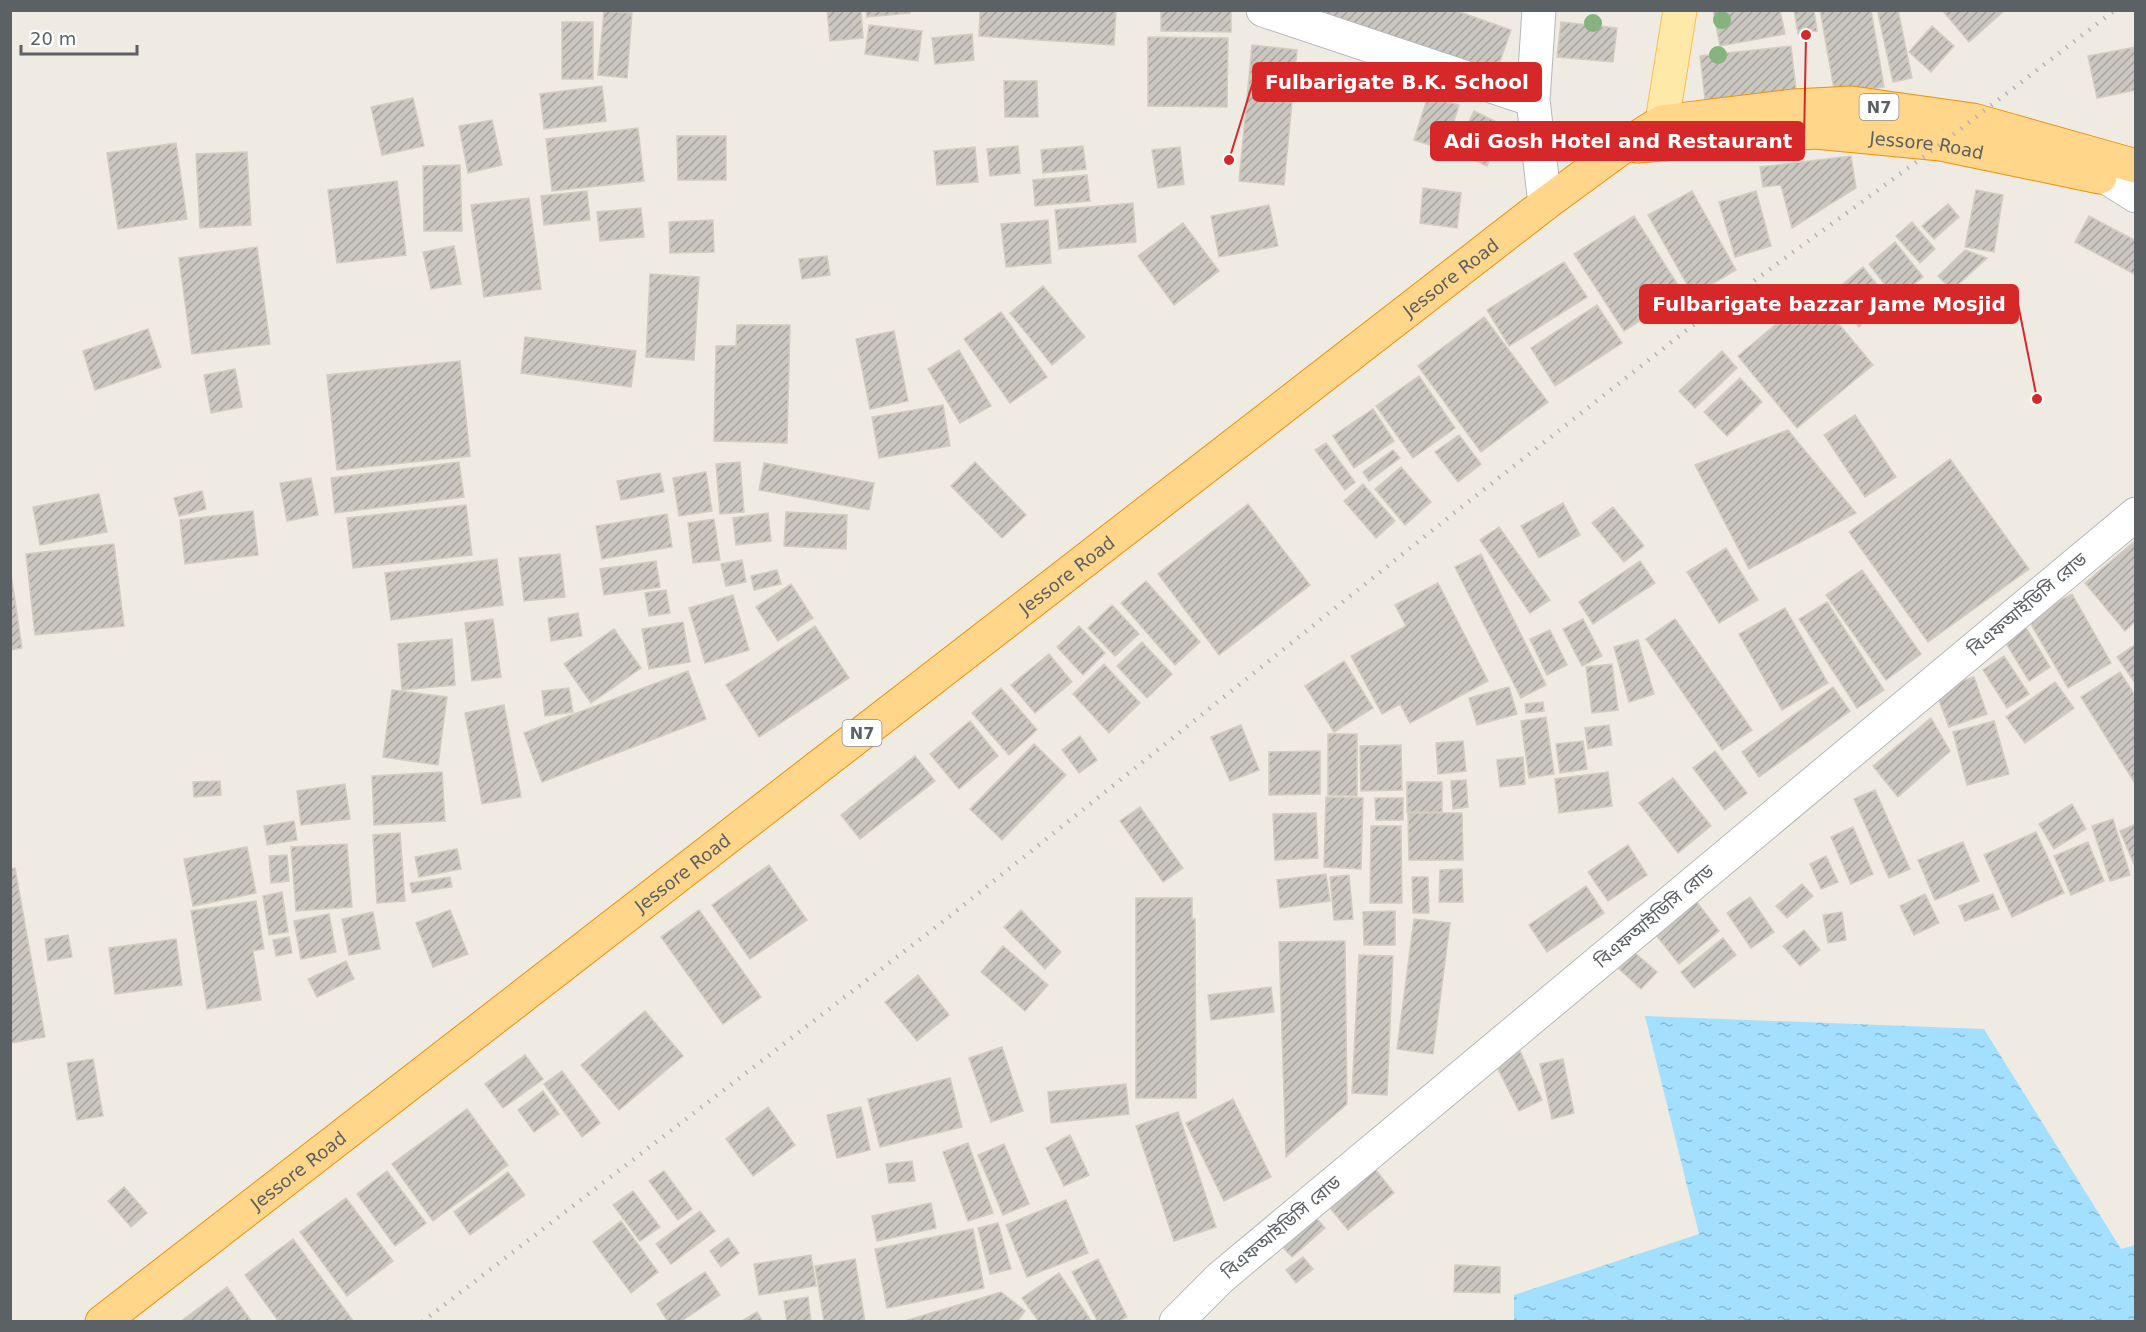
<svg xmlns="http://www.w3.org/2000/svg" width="2146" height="1332" viewBox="0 0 2146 1332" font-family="'DejaVu Sans','Noto Sans Bengali',sans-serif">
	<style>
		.water { fill: url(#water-ripples) }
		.building { fill: url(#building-hatch); stroke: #d5ccc0; stroke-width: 1.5 }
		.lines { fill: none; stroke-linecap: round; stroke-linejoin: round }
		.minor-casing { stroke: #b4b7bb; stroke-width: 35 }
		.major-casing { stroke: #ffbc4c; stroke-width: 35 }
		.highway-casing { stroke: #f28f00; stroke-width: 35 }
		.minor { stroke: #fff; stroke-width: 33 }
		.major { stroke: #ffe9a8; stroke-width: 33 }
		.highway { stroke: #ffd68a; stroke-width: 33 }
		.rail { stroke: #b3b4b5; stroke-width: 4.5; stroke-dasharray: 1.5 8; stroke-linecap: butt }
		.tree { fill: #86b27e }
		.labels { text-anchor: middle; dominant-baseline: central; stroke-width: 5; stroke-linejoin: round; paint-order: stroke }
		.shield { fill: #fff; stroke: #8c9093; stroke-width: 1.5 }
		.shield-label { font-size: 16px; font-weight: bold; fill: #5b6165 }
		.street-label { font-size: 18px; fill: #5b6165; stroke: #fff }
		.leader { fill: none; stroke: #d62828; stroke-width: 2 }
		.callout-dot { fill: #d62828; stroke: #fff; stroke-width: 2 }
		.callout { fill: #d62828; stroke: #d62828; stroke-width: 2 }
		.callout-label { font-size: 20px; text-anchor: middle; font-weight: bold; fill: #fff }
	</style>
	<defs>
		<pattern id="water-ripples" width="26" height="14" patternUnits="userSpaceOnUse" patternTransform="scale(1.5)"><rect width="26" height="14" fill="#a3e0ff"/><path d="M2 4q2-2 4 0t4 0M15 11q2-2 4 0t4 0" fill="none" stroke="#88b9d2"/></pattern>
		<pattern id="building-hatch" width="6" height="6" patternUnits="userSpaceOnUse" patternTransform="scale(1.5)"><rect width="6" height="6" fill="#cac6c0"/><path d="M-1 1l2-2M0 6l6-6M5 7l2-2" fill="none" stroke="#a7a4a0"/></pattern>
	</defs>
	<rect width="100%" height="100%" fill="#efebe3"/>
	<!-- water -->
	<path class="water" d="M1645,1016L1984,1029L2121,1249L2135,1245V1321H1514V1295L1699,1234Z"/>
	<!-- building -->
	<path class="building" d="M827,10H861L863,38L830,41Z
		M866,10H910V13L867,17Z
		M980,10H1116L1114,45L979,36Z
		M1161,10H1231V32L1161,31Z
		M1327,10H1454L1511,30L1494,78L1325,18Z
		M1713,10H1780L1785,34L1720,46Z
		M1794,10H1814L1817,31L1798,34Z
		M1820,10H1871L1884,87L1835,95Z
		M1892,10H1898L1912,78L1893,82L1878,13Z
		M1942,10H2005L1969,42Z
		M604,11L632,13L627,78L598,75Z
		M562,22H593V79H562Z
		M1561,22L1617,28L1613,62L1557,57Z
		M869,25L922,31L918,61L865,54Z
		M1932,26L1954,46L1931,72L1909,52Z
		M972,34L974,60L935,64L932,38Z
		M1148,37L1228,38L1227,107L1148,106Z
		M1252,45L1297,50L1284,185L1239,181Z
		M1791,46L1797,97L1706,108L1700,56Z
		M2136,47V90L2097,98L2088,56Z
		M1004,81H1037L1038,117H1005Z
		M602,86L606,121L544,129L540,94Z
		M1428,96L1459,105L1445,150L1414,140Z
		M413,98L424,146L382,155L371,107Z
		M1474,111L1505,126L1487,166L1455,152Z
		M492,120L502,165L468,173L459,126Z
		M638,128L644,181L552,191L546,139Z
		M677,136H726V180H678Z
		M176,143L187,219L118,229L107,153Z
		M1018,146L1020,173L990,176L987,149Z
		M1083,146L1086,169L1043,173L1041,150Z
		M975,147L978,182L937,185L934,151Z
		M1180,147L1184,184L1158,188L1152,150Z
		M247,152L251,225L200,228L196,154Z
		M1851,156L1856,188L1792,228L1781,185L1763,187L1760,167Z
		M460,165L462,231H424L423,166Z
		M1087,175L1090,201L1035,206L1033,180Z
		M397,181L406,255L337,263L328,190Z
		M1423,188L1461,193L1457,228L1420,223Z
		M1976,190L2003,195L1994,252L1965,247Z
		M587,191L590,220L544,225L541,196Z
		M1692,191L1736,270L1693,295L1648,215Z
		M1756,191L1771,246L1735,257L1719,202Z
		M529,198L541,289L484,297L471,205Z
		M1133,203L1136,242L1059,249L1055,210Z
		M1948,204L1959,217L1934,239L1922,226Z
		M1269,205L1278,246L1219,257L1211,216Z
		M641,208L644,237L600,241L597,212Z
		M1634,216L1683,293L1624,331L1574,254Z
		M2089,216L2136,241V275L2075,242Z
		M713,220L714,252L670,253L669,222Z
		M1048,220L1051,263L1006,267L1001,224Z
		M1912,222L1935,249L1920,263L1896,236Z
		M1183,223L1219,271L1174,305L1138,256Z
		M1895,242L1923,277L1896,299L1869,264Z
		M454,246L461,284L431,289L423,252Z
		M257,247L270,344L192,354L179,258Z
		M1965,250L1987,258L1952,290L1938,276Z
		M827,256L830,275L802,279L799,259Z
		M1564,262L1587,297L1509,346L1487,310Z
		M1863,267L1890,301L1859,327L1831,294Z
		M650,274L699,277L694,360L646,357Z
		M1043,286L1085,337L1052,365L1010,313Z
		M1813,293L1873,365L1797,428L1738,356Z
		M1597,305L1622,343L1555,386L1531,348Z
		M1001,312L1047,377L1010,403L964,339Z
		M1484,317L1548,402L1481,452L1418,366Z
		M737,325H790L787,443L714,441L716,346H736Z
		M148,329L161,367L95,390L83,351Z
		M894,331L908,401L870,409L856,339Z
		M525,337L636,351L631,387L521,373Z
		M959,350L991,406L960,423L928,369Z
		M1722,351L1737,368L1695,408L1679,391Z
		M460,361L470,456L337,470L327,375Z
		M235,369L242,407L211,413L204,375Z
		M1419,376L1455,428L1413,458L1376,406Z
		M1740,378L1762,402L1727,436L1704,412Z
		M943,405L950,446L879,458L872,417Z
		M1373,409L1394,441L1354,468L1333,436Z
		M1855,415L1896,477L1865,497L1824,435Z
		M1788,430L1856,513L1749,569L1695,465Z
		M1459,435L1481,464L1458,482L1435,452Z
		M1326,443L1355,482L1345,490L1315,450Z
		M1393,450L1400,458L1369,481L1363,472Z
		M1950,459L2029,569L1928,642L1849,532Z
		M459,462L464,497L335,513L331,478Z
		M740,462L744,512L720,514L716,464Z
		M975,462L1026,515L1002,538L951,486Z
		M764,463L874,483L869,510L759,490Z
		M1401,467L1431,502L1405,525L1375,489Z
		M706,472L712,511L679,516L673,478Z
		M660,473L664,492L621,500L617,481Z
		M311,478L318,515L287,521L280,483Z
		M1363,484L1395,521L1376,538L1344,501Z
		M202,491L206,509L179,516L174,498Z
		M99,494L107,532L40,545L33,507Z
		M1563,503L1580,535L1539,558L1521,526Z
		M1248,504L1310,585L1219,655L1158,574Z
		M466,505L472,555L353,568L347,518Z
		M1613,507L1644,546L1624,562L1592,523Z
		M253,511L258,555L185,564L180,520Z
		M786,512L847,515L846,549L784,546Z
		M768,513L771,541L736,545L733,518Z
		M667,514L672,547L602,559L596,526Z
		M714,519L720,560L693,563L688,523Z
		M1499,527L1550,600L1530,613L1480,540Z
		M2136,540V621L2125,631L2085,583Z
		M114,544L124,626L35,635L26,554Z
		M1726,548L1758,600L1719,623L1687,572Z
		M560,554L565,597L524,601L519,558Z
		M1481,554L1546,685L1521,698L1455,567Z
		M497,559L503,605L391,620L385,573Z
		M742,560L746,582L726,586L721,564Z
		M656,561L660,587L604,595L600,569Z
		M1640,561L1655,583L1593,624L1579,602Z
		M10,567L22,648L10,650Z
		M777,570L781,584L754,590L751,576Z
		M1862,570L1921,654L1886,680L1826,595Z
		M1146,581L1200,642L1175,665L1121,603Z
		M1438,583L1488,681L1410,723L1400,704L1382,714L1351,656L1406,626L1395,605Z
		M791,584L813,618L778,641L756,607Z
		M666,590L670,613L649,616L645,593Z
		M2072,594L2111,663L2068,688L2028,619Z
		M733,595L749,650L705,663L689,608Z
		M1827,602L1884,690L1857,708L1799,619Z
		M1112,605L1139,634L1115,656L1088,628Z
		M1785,608L1828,683L1782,710L1739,634Z
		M578,613L582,636L551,641L548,618Z
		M493,619L501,677L472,681L465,623Z
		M1583,619L1602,656L1582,666L1563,629Z
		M1675,619L1752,730L1722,750L1646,639Z
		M683,622L690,662L649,669L642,629Z
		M815,626L849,678L759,737L726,685Z
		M1079,626L1105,653L1083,675L1057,647Z
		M2025,626L2050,667L2029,681L2004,640Z
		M614,629L641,668L591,703L564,664Z
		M1550,630L1567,665L1547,675L1530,639Z
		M452,639L455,685L402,690L398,644Z
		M1638,640L1654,694L1629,702L1614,647Z
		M1142,642L1172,674L1147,698L1117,666Z
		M2136,644V683H2135L2117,657Z
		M1049,654L1072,682L1035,713L1011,685Z
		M2004,656L2029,694L2007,708L1983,670Z
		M1344,661L1373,708L1334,732L1305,686Z
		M1104,664L1140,703L1109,733L1073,694Z
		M1612,664L1618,710L1592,713L1586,667Z
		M688,671L706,719L542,782L524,733Z
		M2120,672L2136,697V785L2081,697Z
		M1974,677L1987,714L1949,727L1935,690Z
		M2055,682L2074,708L2025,743L2006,717Z
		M1509,687L1517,714L1477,725L1469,698Z
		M1833,687L1850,711L1759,777L1742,752Z
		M569,688L573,712L545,716L542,691Z
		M1001,688L1037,730L1009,755L972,713Z
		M392,690L447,697L438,765L383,757Z
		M1543,702L1544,711L1526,713L1525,704Z
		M504,705L521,797L482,804L465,713Z
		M1546,717L1554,774L1529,778L1521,721Z
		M1931,718L1950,751L1898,797L1873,766Z
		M970,721L998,756L959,789L930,754Z
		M1994,721L2009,774L1967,785L1953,732Z
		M1241,725L1259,770L1230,781L1211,737Z
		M1609,725L1612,745L1588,749L1585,728Z
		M1328,734H1357V796L1328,795Z
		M1080,736L1097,760L1079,773L1062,750Z
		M1463,741L1466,771L1438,774L1436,743Z
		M1583,741L1587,769L1560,773L1556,744Z
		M1034,744L1066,775L1002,840L970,809Z
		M1401,745L1402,790L1361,791L1360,746Z
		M1320,751V794L1269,795V752Z
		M1715,751L1747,793L1725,810L1693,768Z
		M915,756L935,781L860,839L841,815Z
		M1523,757L1525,784L1500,787L1497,760Z
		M442,772L445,821L374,825L372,776Z
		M1608,772L1612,806L1559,813L1555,779Z
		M1673,778L1711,826L1678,853L1639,803Z
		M1466,780L1468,807L1453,809L1451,781Z
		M220,781L221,795L194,797L193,782Z
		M1407,782H1442V812H1407Z
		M345,784L350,819L301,825L297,791Z
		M1875,790L1910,869L1889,878L1854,799Z
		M1326,797L1363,798L1361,869L1324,867Z
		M1375,798H1403V820H1376Z
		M2072,804L2086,829L2054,849L2039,824Z
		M1140,807L1183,868L1163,882L1120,821Z
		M1316,813L1318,858L1275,860L1273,814Z
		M1408,813H1462L1463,860H1409Z
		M2113,819L2130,875L2110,881L2092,826Z
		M294,821L297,840L267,845L264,826Z
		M2136,824V869L2120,831Z
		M1371,826H1401L1402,903H1370Z
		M1853,827L1873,874L1851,884L1831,837Z
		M2036,832L2064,893L2012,917L1984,855Z
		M400,833L405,901L377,903L373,835Z
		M1963,842L1979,881L1935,900L1918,860Z
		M2088,842L2104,881L2071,895L2054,856Z
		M347,844L352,907L296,911L291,847Z
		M1628,845L1647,875L1608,901L1588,872Z
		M247,847L256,893L193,906L184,859Z
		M457,849L461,869L419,877L415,857Z
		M287,855L289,881L271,883L269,856Z
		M1826,856L1838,882L1821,889L1810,864Z
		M769,865L807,920L750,959L712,905Z
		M15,868L45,1037L10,1043V869Z
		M1462,869L1463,902H1439L1440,870Z
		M1326,874L1330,901L1280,908L1277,880Z
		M1349,875L1353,919L1334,920L1330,877Z
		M450,877L452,887L412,893L410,883Z
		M1412,877H1428L1429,913H1413Z
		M1802,884L1813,896L1787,918L1776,906Z
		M1586,886L1604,913L1547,952L1529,925Z
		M282,892L288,932L269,935L263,896Z
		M1925,894L1939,923L1914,935L1900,906Z
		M1993,894L1999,909L1965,921L1959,906Z
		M1693,897L1719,931L1679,964L1652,930Z
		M1750,897L1774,932L1751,948L1727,913Z
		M1136,898H1192V919H1195L1196,1098H1136Z
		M256,901L264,949L253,951L261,1000L207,1009L191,911Z
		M450,910L468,954L433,967L416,923Z
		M699,910L761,997L723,1024L661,937Z
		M1021,910L1061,952L1045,969L1004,927Z
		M1395,911V945H1364L1363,912Z
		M373,912L380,949L349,955L342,919Z
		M1842,912L1846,940L1828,943L1823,915Z
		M329,914L336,952L301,959L294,921Z
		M1414,919L1450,923L1433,1054L1397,1049Z
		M1804,930L1820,950L1800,966L1783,946Z
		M68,935L72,957L48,961L45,939Z
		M289,937L292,953L276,956L273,940Z
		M1723,938L1736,955L1694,988L1681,972Z
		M176,939L182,985L115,994L109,948Z
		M1345,941L1347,1104L1286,1157L1279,942Z
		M1003,946L1048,985L1025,1011L981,972Z
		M1634,952L1657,972L1641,989L1619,969Z
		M1359,955L1393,956L1387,1095L1352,1093Z
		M346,961L354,979L317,997L308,979Z
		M918,975L949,1015L917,1041L885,1002Z
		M1271,987L1274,1012L1211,1020L1208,995Z
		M645,1011L683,1056L619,1110L581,1065Z
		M1002,1047L1023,1111L991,1122L969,1058Z
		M1520,1051L1542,1100L1519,1111L1495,1063Z
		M525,1055L543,1079L503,1108L485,1084Z
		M93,1059L103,1116L77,1120L67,1063Z
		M1563,1059L1574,1113L1552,1119L1540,1064Z
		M562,1071L600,1123L582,1137L544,1084Z
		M950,1078L962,1127L880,1147L868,1099Z
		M1126,1084L1129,1114L1051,1123L1048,1092Z
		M543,1091L559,1114L534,1132L518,1110Z
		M1233,1099L1271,1177L1224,1201L1186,1123Z
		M768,1107L795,1145L753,1176L726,1139Z
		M861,1107L870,1150L837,1158L827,1115Z
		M467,1109L508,1165L433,1221L392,1164Z
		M1178,1112L1216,1227L1174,1241L1136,1126Z
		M1070,1135L1089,1175L1064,1186L1046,1148Z
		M968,1143L993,1213L968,1221L943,1152Z
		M1004,1144L1029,1204L1003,1215L978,1155Z
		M912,1161L915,1181L889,1183L886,1164Z
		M1372,1165L1394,1193L1348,1230L1326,1203Z
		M387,1171L426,1223L395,1246L357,1194Z
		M664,1171L692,1209L678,1220L649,1181Z
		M508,1172L525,1195L470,1235L454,1212Z
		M124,1187L147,1213L131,1227L108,1201Z
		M633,1191L660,1227L640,1241L613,1205Z
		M346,1198L393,1261L347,1296L300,1232Z
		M1066,1200L1088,1253L1027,1277L1006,1225Z
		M931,1203L936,1228L877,1241L872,1216Z
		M700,1211L715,1231L671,1264L656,1244Z
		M1310,1211L1325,1228L1292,1257L1276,1240Z
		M621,1221L658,1272L631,1293L593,1242Z
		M998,1223L1011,1269L990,1274L978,1228Z
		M973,1229L984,1288L887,1308L875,1249Z
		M728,1238L739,1253L721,1267L710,1251Z
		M293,1239L354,1322H279L245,1275Z
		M811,1255L816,1286L759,1295L754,1264Z
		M1303,1257L1313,1269L1296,1283L1286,1270Z
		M855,1259L865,1322H824L815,1266Z
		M1098,1259L1127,1317L1117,1322H1098L1072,1272Z
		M1455,1265L1500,1267V1293L1454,1292Z
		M705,1272L720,1295L680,1322H668L657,1304Z
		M1059,1273L1092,1322H1039L1022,1298Z
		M227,1287L252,1322H180Z
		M1001,1292L1025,1311L1017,1322H901Z
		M808,1297L811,1322H787L784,1301Z
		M757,1312L763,1322H740Z"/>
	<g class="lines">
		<defs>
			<path id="minor" d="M1263,10L1533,100
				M1539,10L1533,100L1545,204
				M2079,154L2109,179L2136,196
				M1176,1322L1220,1278L2136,514"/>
			<path id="major" d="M1666,144L1662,122L1680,10"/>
			<g id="highway">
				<path id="s1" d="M1637,146L1815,132L1941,144L2100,177"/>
				<path id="s2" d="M102,1322L1545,204L1624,146L1662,122L1794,106L1852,103L1973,120L2136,166"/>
			</g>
		</defs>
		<!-- minor casing -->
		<use href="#minor" class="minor-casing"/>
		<!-- major casing -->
		<use href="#major" class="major-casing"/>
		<!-- highway casing -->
		<use href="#highway" class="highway-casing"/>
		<!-- minor -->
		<use href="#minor" class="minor"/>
		<!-- major -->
		<use href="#major" class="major"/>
		<!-- highway -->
		<use href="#highway" class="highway"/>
		<!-- rail -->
		<path class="rail" d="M422,1322L945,920L1449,517L1692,326L1941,144L2115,10"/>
	</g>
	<!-- trees -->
	<g class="tree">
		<circle cx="1722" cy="20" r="9"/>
		<circle cx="1593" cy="23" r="9"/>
		<circle cx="1718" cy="55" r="9"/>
	</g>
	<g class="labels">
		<!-- shield labels -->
		<g class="shield">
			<rect x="1859.5" y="94" width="39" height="26" rx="4.5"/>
			<rect x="842.5" y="720" width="39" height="26" rx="4.5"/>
		</g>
		<g class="shield-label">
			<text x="1879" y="107">N7</text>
			<text x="862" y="733">N7</text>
		</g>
		<!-- street labels -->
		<g class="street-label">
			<text stroke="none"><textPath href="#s1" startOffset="291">Jessore Road</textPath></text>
			<text stroke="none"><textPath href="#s2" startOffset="1706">Jessore Road</textPath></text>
			<text stroke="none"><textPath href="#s2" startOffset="1220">Jessore Road</textPath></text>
			<text transform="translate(2027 604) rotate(-40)">বিএফআইডিসি রোড</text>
			<text stroke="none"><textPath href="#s2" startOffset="734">Jessore Road</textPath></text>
			<text transform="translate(1654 916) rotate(-40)">বিএফআইডিসি রোড</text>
			<text stroke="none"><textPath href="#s2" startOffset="248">Jessore Road</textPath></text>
			<text transform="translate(1281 1227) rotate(-40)">বিএফআইডিসি রোড</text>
		</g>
	</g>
	<!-- callouts -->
	<path class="leader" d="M1229 160L1253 82M1806 35L1804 141M2037 399L2018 304"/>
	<g class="callout-dot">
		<circle cx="1229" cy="160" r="6"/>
		<circle cx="1806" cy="35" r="6"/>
		<circle cx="2037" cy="399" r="6"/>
	</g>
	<g class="callout">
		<rect x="1253" y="63" width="288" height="38" rx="6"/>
		<rect x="1431" y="122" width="373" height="38" rx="6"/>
		<rect x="1640" y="285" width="378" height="38" rx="6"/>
	</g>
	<g class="callout-label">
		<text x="1397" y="89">Fulbarigate B.K. School</text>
		<text x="1618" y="148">Adi Gosh Hotel and Restaurant</text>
		<text x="1829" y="311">Fulbarigate bazzar Jame Mosjid</text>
	</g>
	<!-- border -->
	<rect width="2146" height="1332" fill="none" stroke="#5b6165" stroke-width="24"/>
	<!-- scale -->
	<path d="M21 45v9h116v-9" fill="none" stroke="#5b6165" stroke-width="3"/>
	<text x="30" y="45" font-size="18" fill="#5b6165" stroke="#ffffff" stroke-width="4.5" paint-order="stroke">20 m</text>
</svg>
